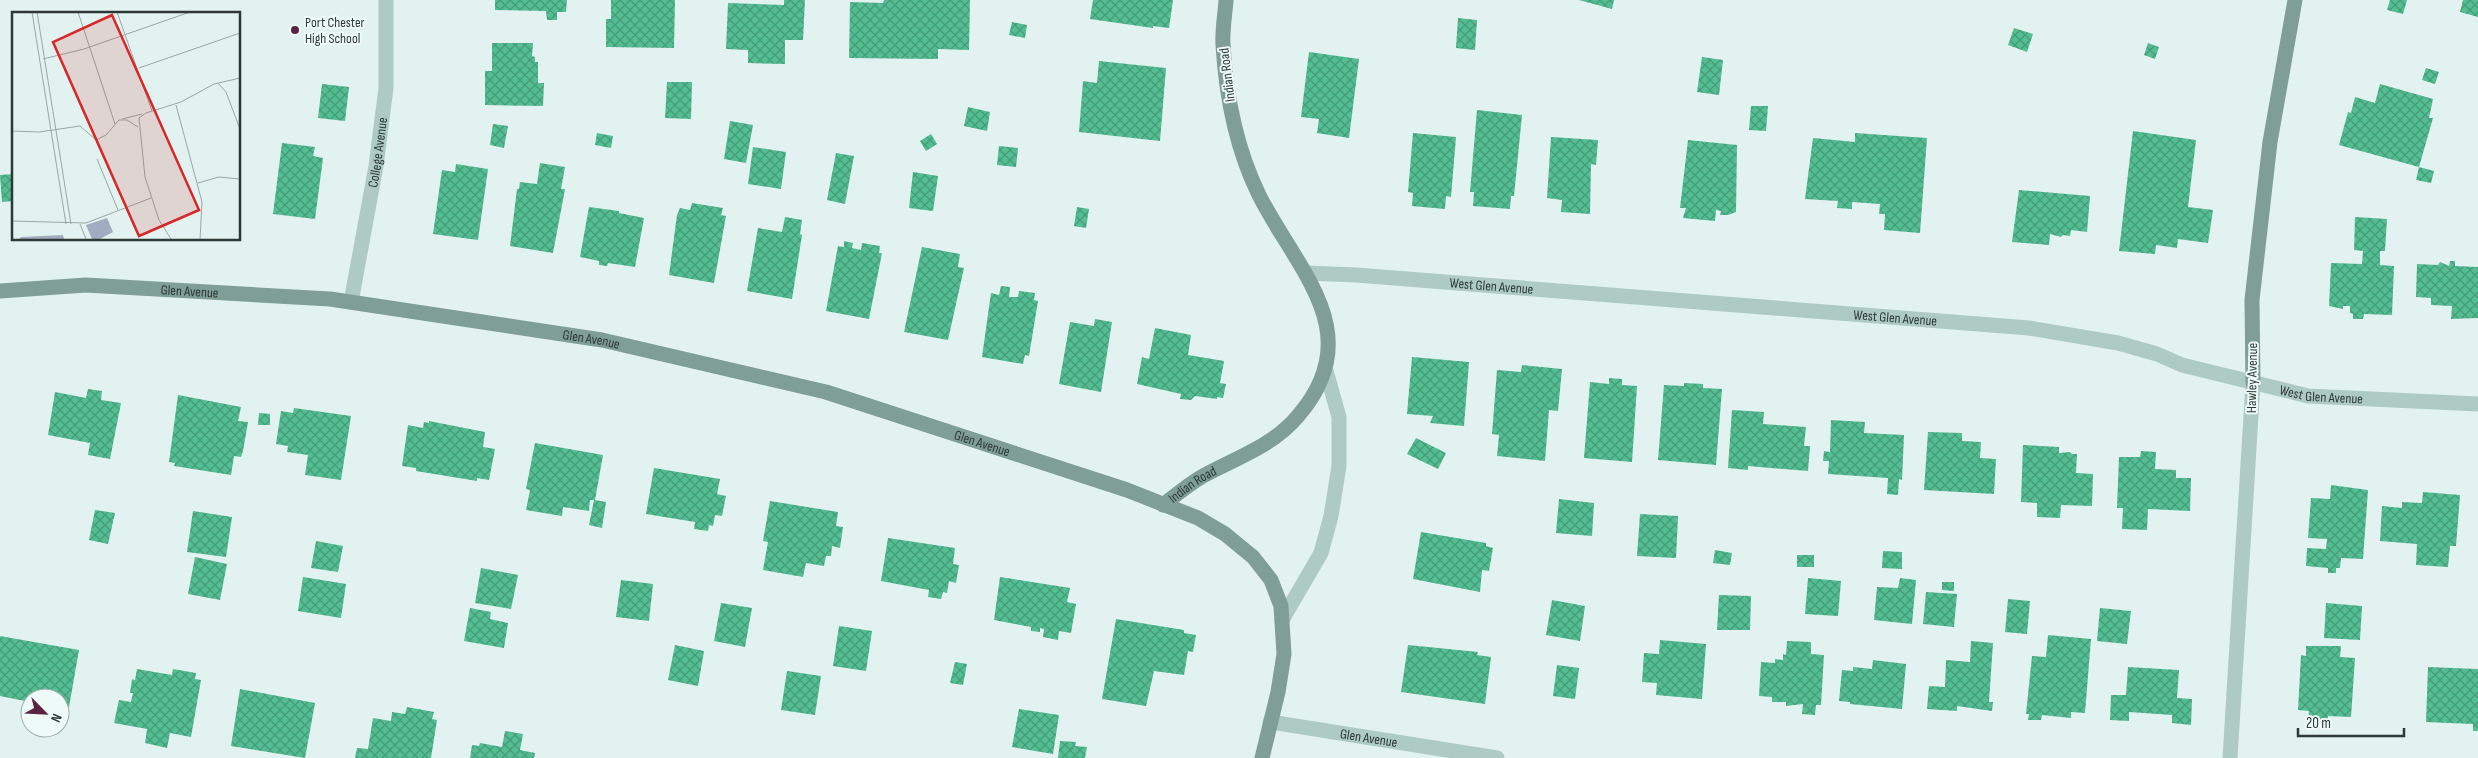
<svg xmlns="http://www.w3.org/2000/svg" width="2478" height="758" viewBox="0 0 2478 758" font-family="'Sofia Sans Condensed',sans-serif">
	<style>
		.building { fill: url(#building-cross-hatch) }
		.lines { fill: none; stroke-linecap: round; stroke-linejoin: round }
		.street { stroke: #aecac5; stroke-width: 15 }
		.secondary { stroke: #7f9e95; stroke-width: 15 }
		.poi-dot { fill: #582442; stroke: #eefaf8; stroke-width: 2 }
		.labels { text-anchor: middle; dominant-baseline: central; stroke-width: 4; stroke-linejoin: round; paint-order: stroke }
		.poi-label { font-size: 14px; fill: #2c3935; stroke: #eefaf8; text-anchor: start }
		.street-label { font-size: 14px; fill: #2c3935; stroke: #eefaf8 }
		.inset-road { fill: none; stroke: #99a8a5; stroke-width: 1 }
		.view { fill: #d62828; fill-opacity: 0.15; stroke: #d62828; stroke-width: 2.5 }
		.inset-edge { fill: none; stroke: #2c3935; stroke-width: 2.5 }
	</style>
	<defs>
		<pattern id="building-cross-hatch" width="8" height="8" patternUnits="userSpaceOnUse" patternTransform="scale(1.25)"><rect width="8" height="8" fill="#54be93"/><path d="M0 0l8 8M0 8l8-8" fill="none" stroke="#469b79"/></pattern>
	</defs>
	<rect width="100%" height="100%" fill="#e2f2f0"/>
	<!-- building -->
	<path class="building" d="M495,0H567L566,12H557V20H547L546,11L495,10Z
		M611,0H675L674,48L606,47V19H611Z
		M784,0H805L803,40H785V64L748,63V50L726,49L728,3L784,5Z
		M884,0H970L969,50L938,49V59L849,58L850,2L883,3Z
		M1093,0H1173L1169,28L1153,26V28L1090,19Z
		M1579,0H1614L1612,9Z
		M2390,0H2407L2403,14L2387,10Z
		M2463,0H2478V17L2460,12Z
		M1458,18L1477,20L1475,50L1456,48Z
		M1012,22L1027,25L1025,38L1009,35Z
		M2014,28L2033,34L2027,52L2008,45Z
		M492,43H533L532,56L535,57V62H538V83H544L543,106L485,105V71H492Z
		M2148,43L2159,47L2155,59L2144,55Z
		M1309,52L1359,59L1349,138L1317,133L1319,119L1301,117Z
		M1702,57L1723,60L1719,95L1697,92Z
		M1099,61L1166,68L1160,141L1079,132L1083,81L1097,83Z
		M2426,68L2439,72L2435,84L2422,80Z
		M667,82H692L691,119L665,118Z
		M322,84L349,87L345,121L318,118Z
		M2380,84L2433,99L2429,118H2433L2419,167L2339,145L2348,112L2351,113L2355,97L2375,103Z
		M1751,106H1768L1766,131L1749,130Z
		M968,107L990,112L987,131L964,126Z
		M1477,110L1522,115L1514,196H1511L1510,209L1473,206L1474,192H1470Z
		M730,121L753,125L746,163L724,159Z
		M493,124L508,126L504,148L490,145Z
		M2133,131L2196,140L2188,207L2213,210L2208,243L2178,239L2177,248L2156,245L2155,254L2119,251Z
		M597,133L613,136L611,148L595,145Z
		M1413,133L1456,137L1451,197L1446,196L1445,209L1412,206L1413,193L1408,192Z
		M1855,133L1927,138L1920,233L1884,230L1885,214H1879L1880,204L1852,202V209L1837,208L1838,201L1805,199L1813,138L1855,142Z
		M931,134L937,144L926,151L920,141Z
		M1551,137L1598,140L1596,165L1591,164L1590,214L1561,212L1562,200L1547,198Z
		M1688,140L1737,145L1736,212L1728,215H1720L1721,211L1716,210L1715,221L1683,218L1686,208H1680Z
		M282,143L315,147L313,156L323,158L315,219L273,214Z
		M999,146L1018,148L1016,167L997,165Z
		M753,147L786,152L781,189L748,184Z
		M836,153L854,156L845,204L827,200Z
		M540,163L565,167L561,189H565L553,253L510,246L517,189H519L520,182L537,184Z
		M456,164L488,169L478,240L433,234L442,170L455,172Z
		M2419,167L2434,171L2431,183L2416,180Z
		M913,172L938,176L933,211L909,208Z
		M14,174V201L2,202L0,175Z
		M2019,190L2090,196L2087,232L2071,230L2070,236L2063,235L2061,237L2050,234L2049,245L2012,242Z
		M692,203L723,208L721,215L726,216L714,283L669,275L677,215L680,208L690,210Z
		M589,207L619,211V213L644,218L635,267L608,263L607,266L599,265V261L580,257Z
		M1077,207L1089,209L1086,228L1074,226Z
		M785,217L802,220L800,234L802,235L792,299L747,291L758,228L782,232Z
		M2355,217L2387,219L2385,251H2380V265L2394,266L2392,315L2364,314L2363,319H2353V314L2350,313V306H2343V309L2329,306L2331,263L2362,264L2363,251L2354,250Z
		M844,241L853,243L852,248L861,250L862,243L880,246L879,253H882L869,319L826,311L838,246L844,247Z
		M922,247L960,254L958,267L964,268L948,340L904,332Z
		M2450,261H2455V266L2478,267V318L2451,319L2452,306L2431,305V298L2416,297L2417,264L2438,265L2440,262L2449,266Z
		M1001,286L1010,287L1009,297H1018L1019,291L1035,293L1034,300L1038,301L1029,356L1025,355L1023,364L982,357L991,293L999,295Z
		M1095,319L1112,322L1101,392L1059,384L1070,322L1094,326Z
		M1155,328L1191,335L1188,355L1224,361L1220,383L1226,384L1223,398L1217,397V399L1195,396L1191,400L1180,399L1181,394L1137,384L1142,357L1149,359Z
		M1412,357L1469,362L1464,426L1430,423L1433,416L1407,414Z
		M1522,365L1562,369L1558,411L1549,410L1545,461L1497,456L1499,435L1492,434L1497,370L1521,372Z
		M1609,378L1622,379V385L1637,386L1632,462L1584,458L1590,382L1609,384Z
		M1684,383L1703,384V388L1722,389L1716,465L1658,460L1664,385L1684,386Z
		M88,389L102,391L101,400L121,403L110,459L88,455L90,443L48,435L55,392L86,398Z
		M178,395L241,407L238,421L248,422L243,451L241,457L234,456L231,475L174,466L175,463L169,462Z
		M294,408L351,416L341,480L305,475L308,455L287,452L288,446L276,444L281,411L293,413Z
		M1732,410L1764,412L1763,424L1806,427L1804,446H1810L1808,471L1748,466V470L1728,468Z
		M259,413L270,414V425H258Z
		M1831,420L1865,422L1864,433L1904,435L1902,480L1899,479L1898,495L1887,494L1888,478L1828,474L1829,461H1823L1824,451L1830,452Z
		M429,421L485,432L483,447L495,449L489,480L477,478V481L416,471V468L402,466L408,425L423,428L424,422L429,423Z
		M1928,432L1962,433V441L1981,442L1980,458L1996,459L1994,494L1924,490Z
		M1416,438L1446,453L1438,469L1407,454Z
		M535,443L603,455L595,500L606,502L602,528L589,525L594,500H590L589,511L563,507L562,516L526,510L530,490L526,489Z
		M2023,445L2059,447V453L2070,452L2072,454H2077L2076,473L2093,474L2092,506L2061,505L2060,518L2037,517V503L2021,502Z
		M2141,451L2156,452L2155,469L2176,470V478H2191L2190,511L2148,509L2147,530L2122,529L2123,508H2117L2119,457H2140Z
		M654,468L720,479L717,494L726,496L722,516L715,515L713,526L709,525L708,531L694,529L695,522L646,514Z
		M2331,485L2368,490L2363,559L2341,558L2340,568H2336V573H2328V568L2306,566L2307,548L2326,549L2327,539L2308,538L2311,498L2330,499Z
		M2423,492L2460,495L2456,546H2450L2448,567L2416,565L2417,544L2380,541L2382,506L2402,508V502L2422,503Z
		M1559,499L1594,503L1592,536L1556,533Z
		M770,501L838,512L836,526L843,527L840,548L832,546L831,556H826L824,566L806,563L803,577L763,570L768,542L763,541Z
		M95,510L115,513L108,544L89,540Z
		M193,511L232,517L226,557L187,552Z
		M1640,514L1678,516L1676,558L1637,556Z
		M1421,532L1486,543V546L1493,548L1489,571L1482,570L1480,592L1413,579Z
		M888,538L955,548L953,564L959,565L956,583L949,581L947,593L943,592L941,599L928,597L929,590L881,581Z
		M316,541L343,546L338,572L311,568Z
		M1715,550L1732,553L1730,565L1713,563Z
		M1883,551L1902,552V569L1882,568Z
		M1797,555H1814V567H1797Z
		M195,557L227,564L220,600L188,594Z
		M481,568L518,575L511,609L475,603Z
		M303,577L346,584L341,618L298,611Z
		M1000,577L1070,588L1067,602L1076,604L1071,633L1059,631L1058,640L1043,637L1044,629L1040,628V632L1031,631V627L994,620Z
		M1808,578L1841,581L1838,616L1805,614Z
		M1900,578L1916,580L1912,624L1874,620L1877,587L1898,588Z
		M621,580L653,584L649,621L616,617Z
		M1942,582H1954V591L1942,590Z
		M1926,592L1957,594L1954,627L1923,624Z
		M1719,595L1751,596L1750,630H1717Z
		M2008,599L2030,601L2027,634L2005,632Z
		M1552,600L1585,606L1580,641L1546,635Z
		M721,603L752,608L745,647L714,641Z
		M2326,603L2362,606L2360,640L2324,638Z
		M470,608L491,612L490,619L508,623L504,648L464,641Z
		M2100,608L2131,611L2127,644L2097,641Z
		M1116,619L1184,630V633L1196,635L1193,652L1188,651L1184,675L1154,671L1146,706L1102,699Z
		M839,626L872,631L866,671L833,666Z
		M2048,635L2091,639L2085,713L2071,712V718L2042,715L2041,720H2028L2029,714H2026L2032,656L2046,657Z
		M0,636L79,650L69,707L60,706V698H30V707L24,706L25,701L0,696Z
		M1660,640L1706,644L1702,699L1656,695L1657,683L1642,682L1644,653L1659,654Z
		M1787,641L1811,642V654L1824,655L1821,705H1816L1815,715L1802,714L1803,704L1786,706V702H1772V697L1759,696L1761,662L1775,663V659L1783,660V654L1786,655Z
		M1971,641L1993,643L1989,702H1993L1992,711L1957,706V711L1927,709L1929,686L1945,687L1946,660L1970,662Z
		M675,645L704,651L698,686L668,680Z
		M1408,645L1478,652L1477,655L1491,657L1485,704L1401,692Z
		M2306,646H2341L2340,657L2355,658L2351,717L2328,716L2327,722L2308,721L2309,711L2298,710L2301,655L2306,656Z
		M1873,660L1906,664L1902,709L1850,704V702L1839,701L1842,670L1853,671V667L1872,669Z
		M955,662L967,664L963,685L950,683Z
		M1557,665L1579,668L1575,699L1553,696Z
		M2128,667L2179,670L2177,698L2192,699L2191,725L2172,723V715L2129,712V721L2110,720L2111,695H2126Z
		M2428,667L2478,669V731H2473V724L2426,722Z
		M137,669L172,675L173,669L196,673L195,679L201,680L191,737L170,733L167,748L145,743L147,729L114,723L119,700L131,702L133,693H130L132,679L135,680Z
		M787,671L821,676L815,715L781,710Z
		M240,689L315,703L305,758L231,746Z
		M407,707L434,712L432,719L437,720L431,758H355L357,748L368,749L373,718L391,721L392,712L405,714Z
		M1019,709L1059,715L1053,754L1012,747Z
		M505,731L523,734L520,750L535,753L534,758H470L472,745L479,746L480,743L502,747Z
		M1060,741L1076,742L1075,746L1087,747L1085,758H1058Z"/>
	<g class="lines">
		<!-- street -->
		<g class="street">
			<path id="s1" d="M1306,273L1356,275L2029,328L2118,343L2157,354L2182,365L2308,396L2478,404"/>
			<path id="s2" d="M351,302L376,166L386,88V0"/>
			<path d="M1282,620L1321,553L1331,516L1339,466V417L1325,367"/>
			<path id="s3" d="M1270,722L1497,758"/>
			<path d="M2230,758L2253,383"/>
		</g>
		<!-- secondary -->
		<g class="secondary">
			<path id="s4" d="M0,291L86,285L330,299L602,340L826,392L1127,490L1198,518L1225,534L1253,557L1271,580L1281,606L1284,654L1278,692L1262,758"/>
			<path d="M2253,383L2252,300L2270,142L2295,0"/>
			<path id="s5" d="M1163,505C1176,495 1189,484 1203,476C1236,458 1273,446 1298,416C1370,333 1296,269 1259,195C1237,150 1226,96 1223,45C1222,31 1225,15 1226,0"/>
		</g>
	</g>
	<!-- markers -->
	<circle class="poi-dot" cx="295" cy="30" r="5"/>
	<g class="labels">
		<!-- poi labels -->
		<g class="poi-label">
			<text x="305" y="22">Port Chester<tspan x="305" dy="16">High School</tspan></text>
		</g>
		<!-- street labels -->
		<g class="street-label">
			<text transform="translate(1227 75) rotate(-97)">Indian Road</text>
			<text stroke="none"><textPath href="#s2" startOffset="152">College Avenue</textPath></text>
			<text stroke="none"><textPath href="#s1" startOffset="186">West Glen Avenue</textPath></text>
			<text stroke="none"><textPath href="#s4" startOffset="190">Glen Avenue</textPath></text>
			<text stroke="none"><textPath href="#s1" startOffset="591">West Glen Avenue</textPath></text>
			<text stroke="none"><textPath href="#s4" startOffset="595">Glen Avenue</textPath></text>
			<text transform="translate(2252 378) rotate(-89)">Hawley Avenue</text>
			<text stroke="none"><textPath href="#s1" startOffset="1026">West Glen Avenue</textPath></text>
			<text stroke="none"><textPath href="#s4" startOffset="1000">Glen Avenue</textPath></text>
			<text stroke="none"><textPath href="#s5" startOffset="36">Indian Road</textPath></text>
			<text stroke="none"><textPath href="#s3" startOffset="100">Glen Avenue</textPath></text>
		</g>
	</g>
	<!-- overview -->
	<g transform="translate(12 12)">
		<rect width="228" height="228" fill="#e2f2f0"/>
		<path d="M95,206L101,220L88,227H80L74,213ZM51,223L52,227H7L9,225Z" fill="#a2acc1"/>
		<path class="inset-road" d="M20,0L54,212M25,0L59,212M66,0L103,112M105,0L140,99M31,47L72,37L178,0M127,56L228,21M206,71L214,80L228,117M164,93L190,190L188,227M110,107L130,102M0,119L27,120L68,114L84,128L94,123L107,108H115L126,115M85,147L106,198M186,171L207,165L228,167M0,209L74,211L139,186M68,212L74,227M159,227L147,208L133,165L127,106L134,101L169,90L202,72L228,66"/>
		<path class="view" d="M100,3L187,198L127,224L41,30Z"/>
		<rect width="228" height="228" class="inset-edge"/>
	</g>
	<!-- north arrow -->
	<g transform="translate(45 713) rotate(114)"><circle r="24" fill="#eefaf8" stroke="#a0adaa"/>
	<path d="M0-4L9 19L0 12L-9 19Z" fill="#582442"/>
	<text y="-8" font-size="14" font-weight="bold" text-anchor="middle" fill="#2c3935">N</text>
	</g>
	<!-- scale -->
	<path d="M2298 728v8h106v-8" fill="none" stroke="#2c3935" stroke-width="2.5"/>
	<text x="2306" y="728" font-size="15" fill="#2c3935" stroke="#eefaf8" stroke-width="4" paint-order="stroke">20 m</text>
</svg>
